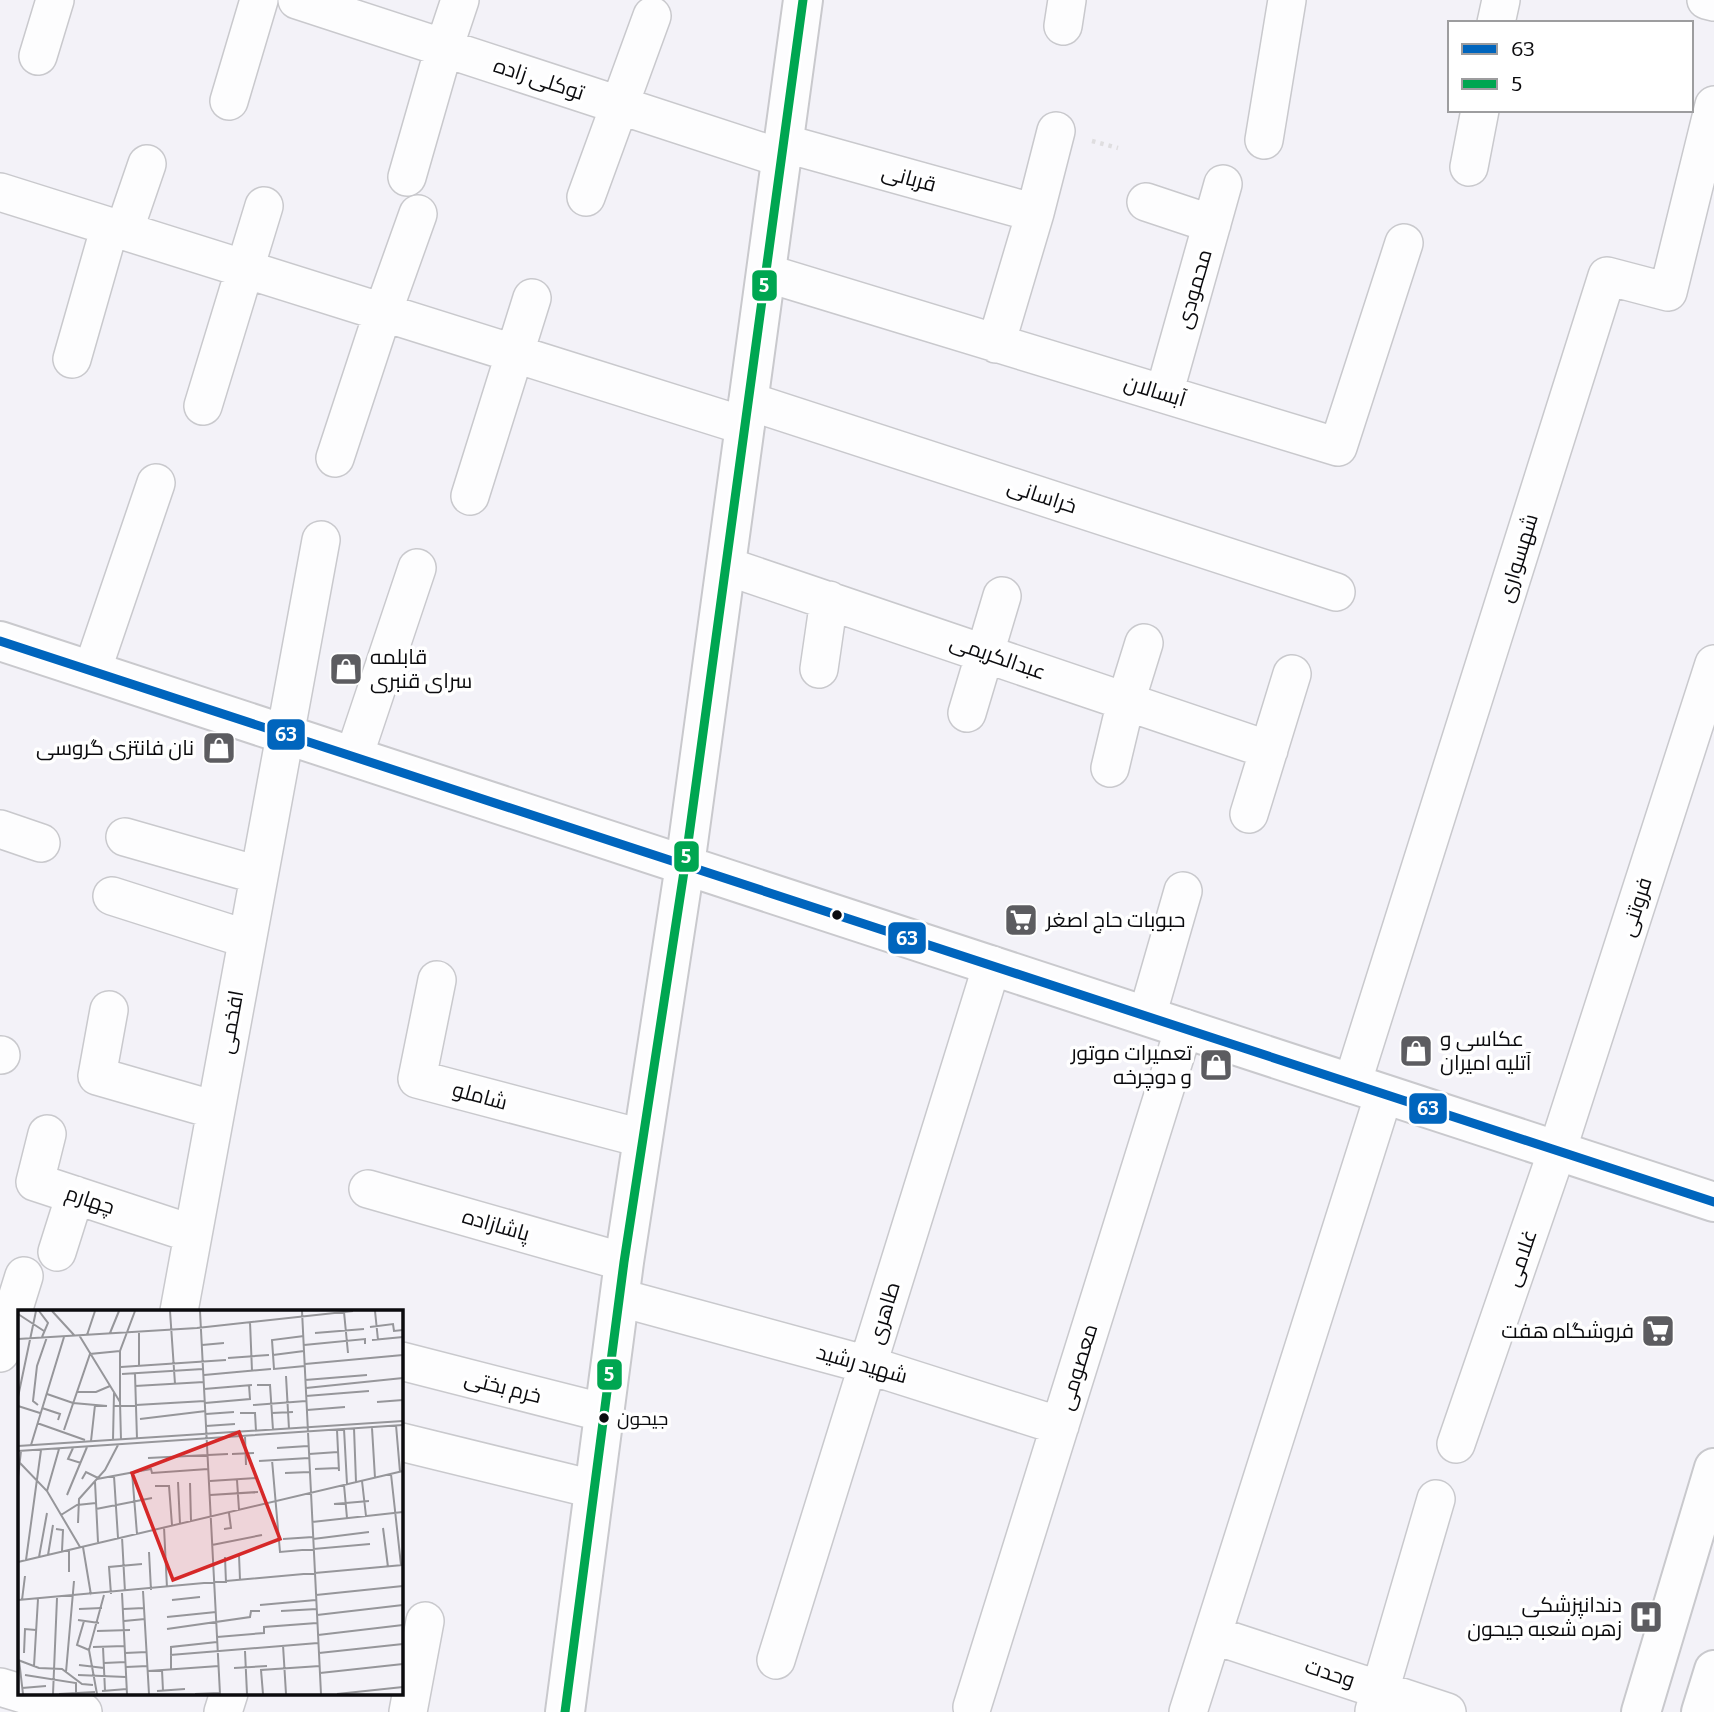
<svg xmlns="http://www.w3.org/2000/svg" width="1714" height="1712" viewBox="0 0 1714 1712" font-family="Bitter,Cairo,serif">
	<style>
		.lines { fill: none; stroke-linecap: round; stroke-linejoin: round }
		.minor-casing { stroke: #c9c9cd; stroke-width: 40 }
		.major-casing { stroke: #c9c9cd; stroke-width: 42 }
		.path { stroke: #dfdee0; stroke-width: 4.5; stroke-dasharray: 3.5 5; stroke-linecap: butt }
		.minor { stroke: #fdfdfe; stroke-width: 37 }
		.major { stroke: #fdfdfe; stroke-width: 38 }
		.bus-1-casing { stroke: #fff; stroke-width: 14 }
		.bus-2-casing { stroke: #fff; stroke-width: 14 }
		.bus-1 { stroke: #0065bd; stroke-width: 9 }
		.bus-2 { stroke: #00a651; stroke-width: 9 }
		.bus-dot { fill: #0b0b0e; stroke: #fff; stroke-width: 2.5 }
		.labels { text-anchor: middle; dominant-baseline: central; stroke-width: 7; stroke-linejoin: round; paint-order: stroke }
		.bus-label { font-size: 19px; fill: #0b0b0e; stroke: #fff; text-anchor: start }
		.street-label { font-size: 21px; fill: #0b0b0e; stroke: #fff }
		.poi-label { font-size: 21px; fill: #0b0b0e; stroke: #fff; text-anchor: end }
		.inset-road { fill: none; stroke: #96969a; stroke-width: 2 }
		.view { fill: #d62828; fill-opacity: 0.15; stroke: #d62828; stroke-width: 3.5 }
		.inset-edge { fill: none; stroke: #0b0b0e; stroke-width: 3.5 }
		.line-badge { stroke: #fff; stroke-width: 2.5 }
		.badge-label { font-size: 19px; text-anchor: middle; font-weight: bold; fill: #fff }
	</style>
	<rect width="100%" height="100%" fill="#f3f2f8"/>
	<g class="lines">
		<defs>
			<path id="minor" d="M297,0L781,158
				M1706,0L1714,2
				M1496,23L1501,0
				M1063,26L1067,0
				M38,56L55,0
				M229,101L259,0
				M1264,140L1287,0
				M783,143L1035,213
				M1469,167L1480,110
				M407,177L444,48L460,0
				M0,192L745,426
				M586,197L652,16
				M1146,202L1212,224
				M124,231L147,164
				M766,273L1338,447L1404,243
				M996,344L1035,213L1056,131
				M72,359L110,226
				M1164,394L1223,184
				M748,401L1336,592
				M203,406L264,206
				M335,458L383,312L418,214
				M470,496L532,298
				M726,566L1269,750
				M819,669L829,600
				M92,671L156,483
				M967,713L1002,596
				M354,756L417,568
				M1110,768L1126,701L1144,643
				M1249,814L1292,674
				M0,829L41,843
				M125,837L258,875
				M112,896L247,939
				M437,980L417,1079L641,1138
				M109,1010L97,1076L215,1110
				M1147,1016L1183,891
				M0,1055H1
				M1352,1084L1607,276L1668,292L1714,105
				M47,1134L35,1182L193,1234
				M368,1189L624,1262
				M57,1252L75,1195
				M621,1298L868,1365L1060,1426
				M179,1311L321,540
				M0,1353L24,1276
				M401,1361L605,1413
				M401,1442L593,1489
				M1456,1444L1557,1151L1714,664
				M1213,1635L1447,1712
				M776,1660L992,965
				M0,1687L83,1712
				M972,1707L1184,1028
				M1374,1711L1436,1499
				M223,1712L229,1693
				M408,1712L425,1621
				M1188,1712L1384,1094"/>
			<path id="major" d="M0,641L1714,1202
				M565,1712L624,1262L685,865L803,0
				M1641,1712L1714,1468
				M1701,1712L1714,1670"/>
		</defs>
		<!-- minor casing -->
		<use href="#minor" class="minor-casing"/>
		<!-- major casing -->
		<use href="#major" class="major-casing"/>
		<!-- path -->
		<path class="path" d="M1092,141L1118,148"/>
		<!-- minor -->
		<use href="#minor" class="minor"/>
		<!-- major -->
		<use href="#major" class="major"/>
		<defs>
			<path id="bus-1" d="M0,641L1714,1202"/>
			<path id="bus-2" d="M565,1712L624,1262L685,865L803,0"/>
		</defs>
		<!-- bus-1 casing -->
		<use href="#bus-1" class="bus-1-casing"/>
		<!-- bus-2 casing -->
		<use href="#bus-2" class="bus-2-casing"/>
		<!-- bus-1 -->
		<use href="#bus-1" class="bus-1"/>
		<!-- bus-2 -->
		<use href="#bus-2" class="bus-2"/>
	</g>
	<!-- icons -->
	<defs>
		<symbol id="shop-square" viewBox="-11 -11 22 22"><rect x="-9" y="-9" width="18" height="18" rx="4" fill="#5c5c60" stroke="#fff"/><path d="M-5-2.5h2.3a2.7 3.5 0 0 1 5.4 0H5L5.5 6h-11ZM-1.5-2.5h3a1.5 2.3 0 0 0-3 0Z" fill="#fff"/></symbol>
		<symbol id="supermarket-square" viewBox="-11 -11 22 22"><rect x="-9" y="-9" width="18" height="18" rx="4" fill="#5c5c60" stroke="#fff"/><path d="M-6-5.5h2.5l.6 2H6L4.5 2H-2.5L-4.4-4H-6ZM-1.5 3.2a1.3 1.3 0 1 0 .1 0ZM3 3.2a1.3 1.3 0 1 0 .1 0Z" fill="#fff"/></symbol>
		<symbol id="hospital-square" viewBox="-11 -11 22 22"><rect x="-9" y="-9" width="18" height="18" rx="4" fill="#5c5c60" stroke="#fff"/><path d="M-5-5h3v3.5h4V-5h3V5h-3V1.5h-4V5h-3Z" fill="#fff"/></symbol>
	</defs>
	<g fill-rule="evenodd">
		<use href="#shop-square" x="327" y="650" width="38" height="38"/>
		<use href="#shop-square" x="200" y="729" width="38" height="38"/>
		<use href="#supermarket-square" x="1002" y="901" width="38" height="38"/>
		<use href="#shop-square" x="1397" y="1032" width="38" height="38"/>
		<use href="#shop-square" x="1197" y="1046" width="38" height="38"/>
		<use href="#supermarket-square" x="1639" y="1312" width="38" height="38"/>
		<use href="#hospital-square" x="1627" y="1598" width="38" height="38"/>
	</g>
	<!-- markers -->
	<g class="bus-dot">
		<circle cx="837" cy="915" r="6"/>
		<circle cx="604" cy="1418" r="6"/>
	</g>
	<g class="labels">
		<!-- bus labels -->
		<g class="bus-label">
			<text x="617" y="1418">جیحون</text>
		</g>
		<!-- street labels -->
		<g class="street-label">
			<text transform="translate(539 79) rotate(18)">توکلی زاده</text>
			<text transform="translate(909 178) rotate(15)">قربانی</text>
			<text transform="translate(1194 289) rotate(-74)">محمودی</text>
			<text transform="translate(1155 391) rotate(17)">آبسالان</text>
			<text transform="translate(1042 496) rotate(18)">خراسانی</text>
			<text transform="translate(1518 558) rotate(-73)">شهسواری</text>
			<text transform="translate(998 657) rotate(19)">عبدالکریمی</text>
			<text transform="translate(1636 907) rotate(-72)">فروتنی</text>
			<text transform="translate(231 1022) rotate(-80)">افخمی</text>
			<text transform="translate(480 1096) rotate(15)">شاملو</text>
			<text transform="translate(90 1200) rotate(18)">چهارم</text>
			<text transform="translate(496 1225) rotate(16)">پاشازاده</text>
			<text transform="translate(1521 1258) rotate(-71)">غلامی</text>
			<text transform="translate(884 1313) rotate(-73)">طاهری</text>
			<text transform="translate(862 1364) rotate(16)">شهید رشید</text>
			<text transform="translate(1078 1367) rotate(-73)">معصومی</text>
			<text transform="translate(503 1387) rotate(14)">خرم بختی</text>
			<text transform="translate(1330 1673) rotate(18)">وحدت</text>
		</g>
		<!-- poi labels -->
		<g class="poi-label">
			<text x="370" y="657" text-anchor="start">قابلمه<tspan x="370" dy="24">سرای قنبری</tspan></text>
			<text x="194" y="748">نان فانتزی گروسی</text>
			<text x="1046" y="920" text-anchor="start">حبوبات حاج اصغر</text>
			<text x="1440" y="1039" text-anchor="start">عکاسی و<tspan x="1440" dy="24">آتلیه امیران</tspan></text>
			<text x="1192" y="1053">تعمیرات موتور<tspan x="1192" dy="24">و دوچرخه</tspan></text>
			<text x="1634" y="1331">فروشگاه هفت</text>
			<text x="1622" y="1605">دندانپزشکی<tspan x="1622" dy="24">زهره شعبه جیحون</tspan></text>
		</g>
	</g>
	<!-- overview -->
	<g transform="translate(18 1310)">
		<rect width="385" height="385" fill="#f3f2f8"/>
		<path class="inset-road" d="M21,1L30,13L24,27M34,1L56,25M152,1L157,74M182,1L202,384M284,1L303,384M357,1L360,30M326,2L330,43M0,4L26,21M232,12L234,61M352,17L375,14L376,21L385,20M121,21V55M92,23L101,1M297,23L346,19M61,25L102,92L103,130M69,25L77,1M286,26L254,30L256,59L287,56M0,29L179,18L335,1M354,30L385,27M184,35L206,33M286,35L347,29V34M255,45L286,41M210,48L251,45M287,54L385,45M103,57L208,50M104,64L185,59M117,64L119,129M186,65L253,59M268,66L271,119M287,70L349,65M239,75H252L255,120M117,76L186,72M288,78L385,68M186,79L234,75M59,82H78L92,76M29,84L55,93L89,96M288,86L351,81M0,87L18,1M102,92V41L117,1M359,92L385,90M187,93L232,89L231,75M20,95L15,91L19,56L29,27M118,95L187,91M235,95L288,91M0,96L22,103M96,96H118M24,98L42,104L40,110M289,100L327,97M222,103H237L238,121M254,103L275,102M188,104L216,102M122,109L188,101M19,113L67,130M378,115L382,162M188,116L217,114M336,118L338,172M354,118L357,168M326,119L329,174M46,120L72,44L102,41M319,120L321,161M227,126L228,155M95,130L96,83M73,131L77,95M13,135L46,27M0,136L385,111M55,138L50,149L63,153M259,138L290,136M0,141L385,115M214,144L236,143M291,144L320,142M130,148L210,144M254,150L262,242L352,234M241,151L291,148M2,153L29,181L62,237M297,159L321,158M114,162L119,224M267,163L292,162M373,164L383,255M96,166L100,228M0,167L3,141M64,169L68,162L80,168M79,169L133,159L134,163L190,159M219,170L221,200M192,171L238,168M344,171L348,206M77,172L80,232M160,172L162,214M172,173L173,211M326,175L329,208M137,176H151L154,215M29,181L41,139M49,185L69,137M192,185L240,182M316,194L351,191M78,199L134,188M43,205L59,195L78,193M294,212L385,202M60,213L61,189L87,160L100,135M146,217L149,278M365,218L370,257M38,219L45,220L44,241M206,219L213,218L211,203M104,227L107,282M265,229L295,227M295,229L351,222M194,235L244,225M65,237L73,285M51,240V262M131,242L133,280M30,245L35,215M221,245L222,270M21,247L29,203M207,247L208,273M8,250L23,140M0,252L385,161M125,281L131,384M104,283L109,384M93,284L91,257L124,254M298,285L385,276M0,290L385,255M4,290L7,266M154,290L182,287M242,295L298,290M61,299L84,298M105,299L126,298M263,301L299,299M299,305L385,295M149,307L198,302M60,310L81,313M66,311L59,335L71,340M106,311L127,309M149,319L232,307L233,301H242M79,321L112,320M300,325L385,315M199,327L246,323V317L299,313M265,335L268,384M75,337L107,336M85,337L87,381M227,341L229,384M6,343L7,319L18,320M107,343L129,342M301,343L385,334M152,345L300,333M0,350L21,358L44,359L64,374L75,375M1,350L5,384M86,353L108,352M61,355L86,358M16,356L20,289M108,357L130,356M216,358L249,356M144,360L145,381M153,360V337L199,332M130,361L201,356M48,362L56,271M302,363L385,354M7,365L58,373V383M60,365L108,367M4,378L28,376M84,381L109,379M139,381L167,379M35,384L39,288M41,384L77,382M79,384L71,340L86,285M177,384L202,383M245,384L243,360L302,356M319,384L385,377"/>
		<path class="view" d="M221,122L262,229L155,270L114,163Z"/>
		<rect width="385" height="385" class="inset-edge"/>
	</g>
	<g class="line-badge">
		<rect x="751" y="269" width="27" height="33" rx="7" fill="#00a651"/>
		<rect x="266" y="718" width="40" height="33" rx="7" fill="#0065bd"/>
		<rect x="673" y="840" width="27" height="33" rx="7" fill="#00a651"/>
		<rect x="887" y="921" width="40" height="34" rx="7" fill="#0065bd"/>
		<rect x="1408" y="1092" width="40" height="33" rx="7" fill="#0065bd"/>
		<rect x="596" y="1358" width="27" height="33" rx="7" fill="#00a651"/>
	</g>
	<g class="badge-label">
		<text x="764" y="292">5</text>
		<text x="286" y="741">63</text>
		<text x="686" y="863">5</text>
		<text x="907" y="945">63</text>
		<text x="1428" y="1115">63</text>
		<text x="609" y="1381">5</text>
	</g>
	<!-- legend -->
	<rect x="1448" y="21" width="245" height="91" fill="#ffffff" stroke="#9d9d9f" stroke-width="2"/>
	<rect x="1462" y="44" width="35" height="10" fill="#0065bd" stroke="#9d9d9f" stroke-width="2"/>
	<text x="1511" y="56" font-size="21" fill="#0b0b0e">63</text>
	<rect x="1462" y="79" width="35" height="10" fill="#00a651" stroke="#9d9d9f" stroke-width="2"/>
	<text x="1511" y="91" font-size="21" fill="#0b0b0e">5</text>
</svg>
